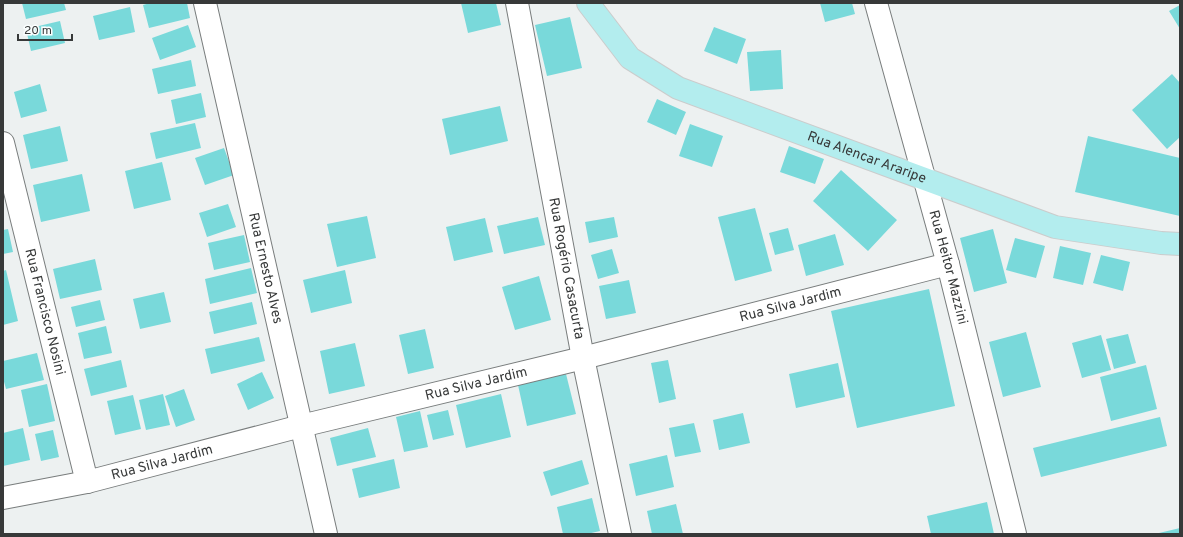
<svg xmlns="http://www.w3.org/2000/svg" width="1183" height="537" viewBox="0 0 1183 537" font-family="Overpass,sans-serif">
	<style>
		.building { fill: #79d9da }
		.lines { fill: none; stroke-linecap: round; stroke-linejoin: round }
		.minor-casing { stroke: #797d7d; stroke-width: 24 }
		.major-casing { stroke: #cbcccc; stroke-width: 24 }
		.minor { stroke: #fff; stroke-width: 22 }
		.major { stroke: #b3edee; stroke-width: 22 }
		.labels { text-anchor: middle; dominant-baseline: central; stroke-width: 3; stroke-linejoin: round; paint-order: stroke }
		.street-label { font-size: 14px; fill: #373939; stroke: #fafefe }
	</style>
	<rect width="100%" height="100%" fill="#edf1f1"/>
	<!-- building -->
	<path class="building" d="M22,3H64L66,10L26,19Z
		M150,3H187L190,18L149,28L143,5Z
		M461,3H496L501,25L468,33Z
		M820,3H852L855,14L825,22Z
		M1180,5V29L1169,11Z
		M130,7L135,32L99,40L93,16Z
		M570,17L582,68L547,76L535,25Z
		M60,21L65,43L31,51L26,29Z
		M188,25L196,47L160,60L152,38Z
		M714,27L746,39L737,64L704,51Z
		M781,50L783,89L750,91L747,52Z
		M191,60L196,86L158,94L152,69Z
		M1172,74L1180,83V137L1167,149L1132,110Z
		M40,84L47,111L21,118L14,92Z
		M201,93L206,117L176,124L171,100Z
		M657,99L686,112L676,135L647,122Z
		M500,106L508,141L450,155L442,119Z
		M195,123L201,148L156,159L150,133Z
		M690,124L723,136L712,167L679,156Z
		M60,126L68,161L31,169L23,135Z
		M1088,136L1180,158V216L1075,192Z
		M789,146L824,159L815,184L780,172Z
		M224,148L234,175L205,185L195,158Z
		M162,162L171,200L134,209L125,171Z
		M841,170L897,220L868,251L813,201Z
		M82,174L90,211L41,222L33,185Z
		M228,204L236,227L207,237L199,213Z
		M755,208L772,271L735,281L718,217Z
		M367,216L376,258L337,267L327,224Z
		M538,217L545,245L504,254L497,226Z
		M614,217L618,237L589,243L585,222Z
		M485,218L493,252L454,261L446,227Z
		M788,228L794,250L775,255L769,233Z
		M8,229L13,252L3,254V230Z
		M993,229L1007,283L974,292L960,238Z
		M835,234L844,265L806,276L798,245Z
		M244,235L250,262L214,270L208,243Z
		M1015,238L1045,246L1036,278L1006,270Z
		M1060,246L1091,253L1083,285L1053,278Z
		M612,249L619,273L598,279L591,255Z
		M1101,255L1130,262L1123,291L1093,283Z
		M95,259L102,290L60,299L53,269Z
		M251,268L257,293L210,304L205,279Z
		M6,270L18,321L3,325V271Z
		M345,270L352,303L311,313L303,280Z
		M539,276L551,320L515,330L502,287Z
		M629,280L636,313L606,319L599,286Z
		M929,289L955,406L857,428L831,311Z
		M164,292L171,322L140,329L133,299Z
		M100,300L105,320L76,327L71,307Z
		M252,302L257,324L214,334L209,312Z
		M106,326L112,353L84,359L78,333Z
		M425,329L434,368L408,374L399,335Z
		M1026,332L1041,387L1003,397L989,342Z
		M1128,334L1136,363L1114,369L1106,339Z
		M1101,335L1111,370L1082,378L1072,343Z
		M259,337L265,361L211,374L205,349Z
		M355,343L365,386L329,394L320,351Z
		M37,353L44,380L6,389L3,378V361Z
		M121,360L127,387L91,396L84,369Z
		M668,360L676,399L659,403L651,363Z
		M838,363L845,397L796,408L789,374Z
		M1146,365L1157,409L1111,421L1100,377Z
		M262,372L274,398L248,410L237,384Z
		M566,374L576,414L527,426L518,385Z
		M47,384L55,421L29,427L21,390Z
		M184,389L195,420L176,427L165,396Z
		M163,394L170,425L146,430L139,400Z
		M501,394L511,437L466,448L456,405Z
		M133,395L141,429L115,435L107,401Z
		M448,410L454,435L433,440L427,415Z
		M420,411L428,447L404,452L396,417Z
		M743,413L750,443L719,450L713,420Z
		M1160,417L1167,446L1041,477L1033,448Z
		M694,423L701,452L675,457L669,428Z
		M23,428L30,460L3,466V433Z
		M368,428L376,457L337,466L330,438Z
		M53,430L59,457L41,461L35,434Z
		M667,455L674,487L636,496L629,464Z
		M394,459L400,488L359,498L352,469Z
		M582,460L589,484L551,496L543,472Z
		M592,498L600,531L587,534H563L557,507Z
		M987,502L994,534H931L927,516Z
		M676,504L683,534H652L647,511Z
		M1180,528V534H1159V533Z"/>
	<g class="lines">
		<defs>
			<g id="minor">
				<path id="s1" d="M205,3L326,534"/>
				<path id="s2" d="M517,3L583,358L620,534"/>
				<path id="s3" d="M876,3L948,264L1015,534"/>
				<path id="s4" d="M3,143L87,482"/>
				<path id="s5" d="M3,498L87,482L301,426L583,358L948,264"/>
			</g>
			<g id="major">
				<path id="s6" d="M588,3L630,58L678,88L1055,227L1161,243L1180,244"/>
			</g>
		</defs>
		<!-- minor casing -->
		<use href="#minor" class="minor-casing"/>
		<!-- major casing -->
		<use href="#major" class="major-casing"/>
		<!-- minor -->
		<use href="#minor" class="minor"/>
		<!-- major -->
		<use href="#major" class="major"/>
	</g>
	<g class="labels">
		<!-- street labels -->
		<g class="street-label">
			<text stroke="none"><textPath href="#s6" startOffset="327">Rua Alencar Araripe</textPath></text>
			<text stroke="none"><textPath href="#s3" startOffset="274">Rua Heitor Mazzini</textPath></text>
			<text stroke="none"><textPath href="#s1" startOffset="272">Rua Ernesto Alves</textPath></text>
			<text stroke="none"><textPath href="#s2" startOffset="270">Rua Rogério Casacurta</textPath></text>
			<text stroke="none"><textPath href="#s5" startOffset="811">Rua Silva Jardim</textPath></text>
			<text stroke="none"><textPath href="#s4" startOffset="174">Rua Francisco Nosini</textPath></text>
			<text stroke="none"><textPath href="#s5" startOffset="487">Rua Silva Jardim</textPath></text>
			<text stroke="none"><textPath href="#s5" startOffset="163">Rua Silva Jardim</textPath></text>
		</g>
	</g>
	<!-- border -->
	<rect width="1183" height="537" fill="none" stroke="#373939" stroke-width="8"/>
	<!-- scale -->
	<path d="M18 34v6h54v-6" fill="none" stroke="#373939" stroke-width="2"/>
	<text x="24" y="34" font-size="12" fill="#373939" stroke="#fafefe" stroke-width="3" paint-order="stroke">20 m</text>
</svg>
